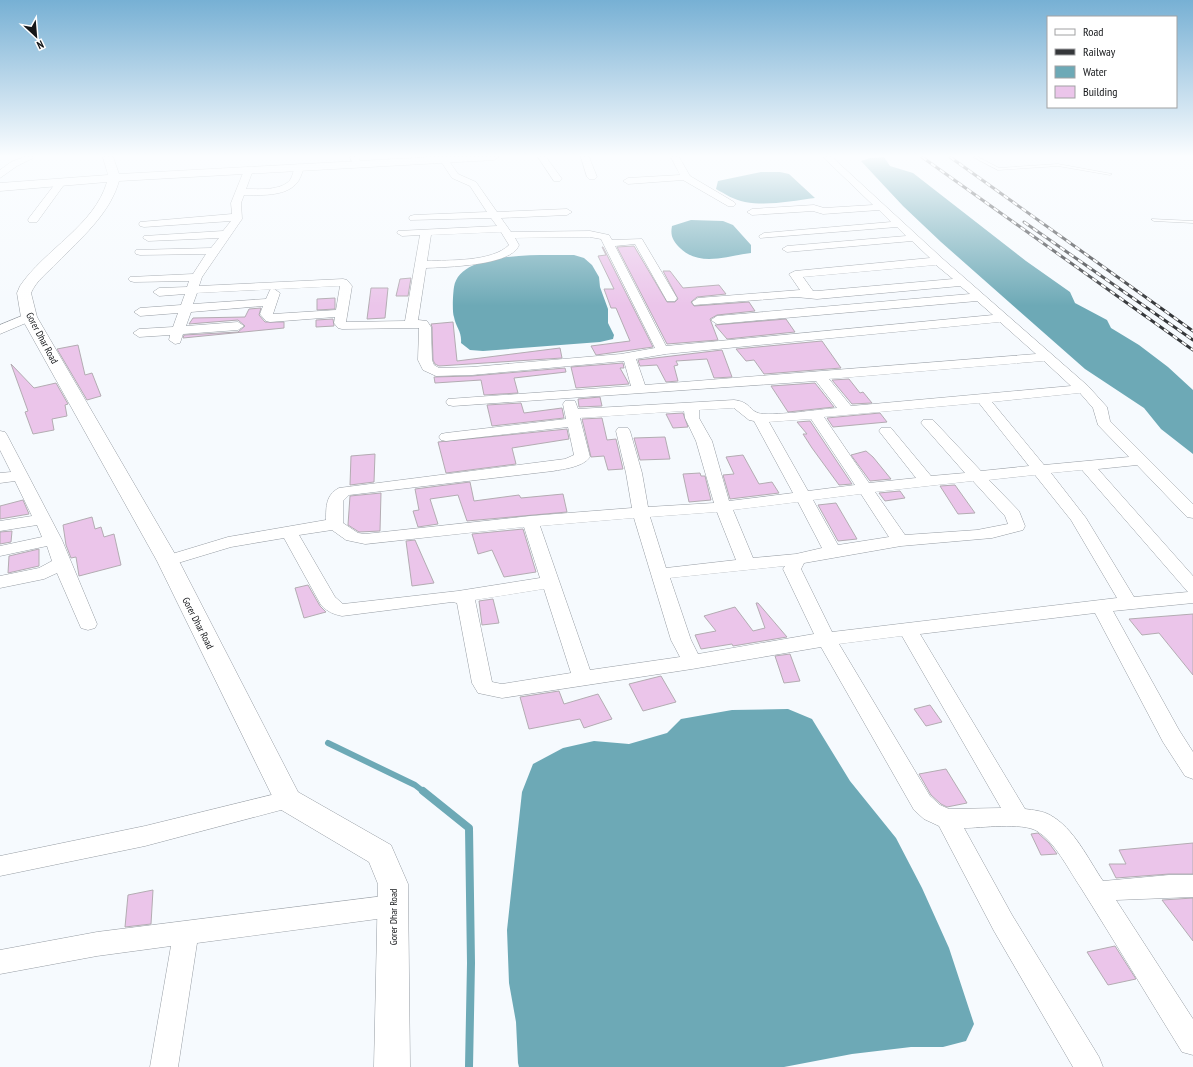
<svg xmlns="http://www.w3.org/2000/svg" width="1193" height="1067" viewBox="0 0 1193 1067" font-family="'PT Sans Narrow',sans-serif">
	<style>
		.water { fill: #6da9b6 }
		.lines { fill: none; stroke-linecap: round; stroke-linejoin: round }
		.stream-far1 { stroke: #6da9b6; stroke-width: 6 }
		.stream { stroke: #6da9b6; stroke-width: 8 }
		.building { fill: #ebc5ea; stroke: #b3acb2 }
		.service-casing { stroke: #979da4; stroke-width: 1 }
		.minor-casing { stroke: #979da4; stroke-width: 1 }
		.tertiary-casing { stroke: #979da4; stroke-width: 1 }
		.service { fill: #fff; fill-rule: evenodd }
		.minor { fill: #fff; fill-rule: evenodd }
		.tertiary { fill: #fff; fill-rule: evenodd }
		.rail-casing { stroke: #35373a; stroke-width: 3 }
		.rail { stroke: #fff; stroke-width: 2; stroke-dasharray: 5.5; stroke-linecap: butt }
		.labels { text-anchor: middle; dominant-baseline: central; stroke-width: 3; stroke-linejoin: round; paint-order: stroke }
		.street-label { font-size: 10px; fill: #141619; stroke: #fff }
	</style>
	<rect width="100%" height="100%" fill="#f6fafe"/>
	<!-- water -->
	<path class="water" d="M884,157L890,166L913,173L1026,261L1070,292L1075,303L1107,320L1111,328L1139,345L1168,367L1193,390V454L1161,429L1144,408L1085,369L941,242L903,206L861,161L870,158Z
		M761,172H780L789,174L815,198C792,201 768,206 745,202C734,200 725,194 716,189L718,181Z
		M691,220L723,221L733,225L751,245V253C727,256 699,267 680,248C673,241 670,236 672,226Z
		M574,255L584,258L592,265L599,277L600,287L608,309V323L614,335L613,339L600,342L483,351L470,350L461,343C462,331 456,328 454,317C452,312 453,293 454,287C460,249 547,256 574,255Z
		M788,709L812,719L850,781L896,838L922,888L949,948L974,1024L966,1041L943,1047H911L852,1054L784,1067H519L518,1063L516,1022L509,983L507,930L522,792L533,764L563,748L594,741L629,744L667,733L681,719L732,710Z"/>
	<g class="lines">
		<!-- stream-far1 -->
		<path class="stream-far1" d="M328,743L415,785L424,792"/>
		<!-- stream -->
		<path class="stream" d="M423,791L469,828L471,963L469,1067"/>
	</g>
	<!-- building -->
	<path class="building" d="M634,246L667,302H675L678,299L663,271H670L683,288L719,285L726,294L697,297L691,302L694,306L749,302L755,311L717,315L710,319L718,340L667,344L617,247Z
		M602,247H603L653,347L596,355L591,346L630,341L616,308H611L604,289H614L598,256L606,255Z
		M411,278L408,296H396L400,279Z
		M371,288H388L385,318L367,319Z
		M335,298V309L317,310V299Z
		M261,308L259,315L265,322H284V328L183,338L184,335L238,332L245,326L238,320L189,324L193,318L245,317L249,309Z
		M333,319L334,326L316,327V320Z
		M786,319L795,332L727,339L715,325Z
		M453,322L457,361L560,348L562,358L439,366L435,364L433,360L432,327L431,324Z
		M822,341L841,368L764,374L754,360L746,361L736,349Z
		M78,345L85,375L92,373L101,396L87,400L57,349Z
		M722,350L732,377L714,378L707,359L676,361L678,365L674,366L678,381L666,382L657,365L640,366L638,360Z
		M623,363L624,368H620L629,384L576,388L571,367Z
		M11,364L34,388L56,383L68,404L65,405L67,416L52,419L54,430L33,434L25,412L28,411Z
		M565,368L566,372L514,378L518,393L484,395L481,380L435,383L434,377L472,376Z
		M849,379L860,393L863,392L872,403L852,404L832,380Z
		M815,383L834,407L788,412L771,386Z
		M600,397L602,406L579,407L578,399Z
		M521,403L524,413L562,408L564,418L492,426L487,405Z
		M683,413L688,427L673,428L666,414Z
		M880,413L887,422L833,427L827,418Z
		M602,418L607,440L616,439L623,469L608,470L604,456L591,457L582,419Z
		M810,421L852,484L839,485L812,448L803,434H807L797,422Z
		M567,429L569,439L512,448L516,464L446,473L438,442Z
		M665,437L670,459L640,460L634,438Z
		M866,451L873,457L891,479L870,481L851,455Z
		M375,454L374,482L350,485L351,456Z
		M743,455L759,484L772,482L779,493L730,499L723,475L734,474L726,457Z
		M700,473L701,476H705L711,500L689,502L683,474Z
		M470,482L474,501L519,495L521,498L563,494L567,512L467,521L458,495L430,499L438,524L418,527L413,511L419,510L415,489Z
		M955,485L975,513L958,514L940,486Z
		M900,491L905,498L885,501L879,493Z
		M381,493L380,531L359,532L348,525L350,496Z
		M23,500L29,514L0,519V506Z
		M836,503L857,539L838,541L818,505Z
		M92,517L95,529L101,527L104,537L114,534L121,565L79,576L76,557L71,558L66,545L63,525Z
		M523,529L536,572L504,577L492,550L478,554L472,534Z
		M12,531L11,542L0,544V532Z
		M415,540L434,583L412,586L406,541Z
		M39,549V566L8,573L9,556Z
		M308,585L320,606L326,612L304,618L295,588Z
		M493,599L499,623L482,625L479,601Z
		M756,603H758L787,637L733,646L732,644L701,649L695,635L716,631L704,616L735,607L753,631L765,628Z
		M1193,614V675L1159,633L1142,635L1129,619Z
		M790,654L800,681L784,683L775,656Z
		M661,676L676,702L643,711L629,684Z
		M559,691L564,704L598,694L612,719L584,728L580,719L529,729L520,697Z
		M930,705L942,722L926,726L914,709Z
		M946,769L967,803L947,807L941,804L931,795L919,774Z
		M1038,833L1049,843L1057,854L1041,855L1031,834Z
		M1193,843V874H1169L1116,878L1109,864H1126L1119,850Z
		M153,890L151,924L125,927L128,895Z
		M1193,898V941L1162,900Z
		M1115,946L1136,979L1108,985L1087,952Z"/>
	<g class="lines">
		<defs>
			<path id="service" d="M973,157H978L999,168L1058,164L1112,174L1110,175L1058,166L998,170Z
				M1152,219L1193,221V223L1154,221L1152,220Z"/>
			<path id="minor" d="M24,157H35L17,166L0,178V170L11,162Z
				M350,157H358L362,164L360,166H354Z
				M444,157L447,158L458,174L476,182L497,212L567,209L572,212L567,215L501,218L511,232L590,231L609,235L612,240L642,239L677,298L675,301H667L635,244L615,246L666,346L993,315L977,301L717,324L711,320L717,316L970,294L960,286L817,299L796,297L694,305L692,302L698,298L800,290L789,274L795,271L930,258L912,241L787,252L782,249L787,246L906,236L897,227L760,238L759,236L764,233L891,222L879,210L823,214L813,211L752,215L747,212L752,209L814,205L824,208L873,205L823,157H832L943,259L1088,386L1107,407L1110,421L1193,504V518L1187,517L1137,465L1098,469L1193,576V603L1113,611L1179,730L1193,752V779L1185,776L1163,742L1095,613L920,634L1025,809C1033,810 1043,811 1050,815C1074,828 1088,859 1103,881L1169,875H1193V897L1116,900L1193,1019V1055L1182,1052C1148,997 1115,942 1081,888C1068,869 1056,843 1037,831C1022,822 981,828 964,828L1012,915L1099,1057L1103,1067H1073L994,931L939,826L924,819L914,810L821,647L692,669L502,698L478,693L472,683L457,603L452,602L342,616C333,614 328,612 321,605L284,538L231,547L168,566L162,565L159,561L162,557L228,537L326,520C326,506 326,495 339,488L565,459L574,455L568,427L446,441L441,440L439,437L441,434L446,433L566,419L563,404L565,401H575L578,409L734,400C750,402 748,409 758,413C769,417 822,409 837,408L816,381L453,406L448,405L446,402L448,399L631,386L624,361L472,375L436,376L423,370L418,360L419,328L342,329L338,328L334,323L335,317L270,322L266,321L260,314L263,306L191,312L186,326L238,322L244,326L238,330L183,334L180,343L175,344L169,340L170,335L139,337L133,333L139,329L173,327L178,313L140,316L134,312L140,308L181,305L185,294L159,296L153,292L159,288L187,287L189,281L134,282L130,281L128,279L130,277L193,274L206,254L140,255L136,254L135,252L136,250L211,248L219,238L148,241L143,238L144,236L223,231L231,221L144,227L140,226L139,224L140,222L232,214L231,203L245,168L248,167L253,170L246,189C258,189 281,191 290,180C293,176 293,170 296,165L299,164L304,167C302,173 300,180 296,184C284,197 259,195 244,195L241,203L242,219L202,277L199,286L343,279L347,280L352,286L346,322L405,321L420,235L402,236L397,233L398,231L497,226L491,218L410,220L409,218L410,216L414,215L487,212L470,186L452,178L440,160ZM501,232L509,245C492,262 449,260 427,261L431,235ZM590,237L601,239L655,348L621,354L472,367L439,368L434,365L432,360L431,327L427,321L418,320L426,268C445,267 512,266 519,245L515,238ZM936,265L953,279L817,291H813L803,277ZM340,286L336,310L273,314L280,293L274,289L270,290L266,299L193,304L197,293ZM1000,322L1036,354L645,385L636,359L666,354ZM1044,361L1071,386L851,406L829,379ZM1080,393L1093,408L1098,425L1129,457L1044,465L992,402ZM979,403L1029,466L981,471L933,420H923L921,423L965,473L931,476L891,428H881L879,431L916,478L869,483L824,417ZM734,408L749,420L754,421L793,493L729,501L712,441L699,418V410ZM684,411L685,418L696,441L714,503L648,507L642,473L630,431L628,428H618L616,431L626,473L632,508L530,516L365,534L358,533L343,523V501L349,495L553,471C564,469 583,467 590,457L580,418ZM811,419L855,485L808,491L769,422ZM1082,470L1187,591L1188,592L1134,597L1086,518L1051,473ZM1035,475L1071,520L1117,598L832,632L801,569L804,563L901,546L992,538L1023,530L1025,526L1019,511L989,480ZM973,481L1005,516L1008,524L977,530L905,535L875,492ZM861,494L889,537L838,545L813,500ZM798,502L822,548L796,554L753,558L733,510ZM717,512L736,560L666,568L650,517ZM634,518L671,640L680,657L590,670L540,526ZM524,527L540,578L458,591L343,604L335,597L299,535L332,530L346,540L365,544ZM785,566L783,569L814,634L698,654L691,640L670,578ZM544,589L571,673L502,684L492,682L475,600ZM902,636L1001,808L949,809L940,805L930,796L839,644Z
				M538,157H546L562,179L560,181H554Z
				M581,157H589L597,177L595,179H589L587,177Z
				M671,157H679L690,176L734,202L736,204L734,206H728L683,180L628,184L623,181L628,178L680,175Z
				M61,179L66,182L37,222H29L28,220L29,218L58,180Z
				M29,313L33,314L35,317L33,320L0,334V325Z
				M0,431L5,432L7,435L62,540L97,624L95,628L88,630L81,628L57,573L44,579L0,588V576L39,568L52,561L47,546L0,556V546L42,537L37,525L0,531V521L32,516L15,481L0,483V473L11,472L0,450Z
				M288,791L296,794L299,800L296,806L145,846L0,876V856L145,826Z
				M392,895L401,898L405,906L401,914L392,917L197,943L178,1067H150L171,946L97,956L0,974V950L97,932Z"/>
			<path id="tertiary" d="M103,157H113L119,174L433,157H499L494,160L119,181C110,214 80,239 57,263C48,272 36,281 31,293L37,317L179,561L298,792L391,845L408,884L410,1067H374L378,884L369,862L278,808L157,561L21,317L17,293L20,286C45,249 94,226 107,182L0,191V183L108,175Z"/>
		</defs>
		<!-- service casing -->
		<use href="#service" class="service-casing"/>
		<!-- minor casing -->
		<use href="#minor" class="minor-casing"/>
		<!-- tertiary casing -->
		<use href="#tertiary" class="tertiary-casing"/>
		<!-- service -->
		<use href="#service" class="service"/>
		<!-- minor -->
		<use href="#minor" class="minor"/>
		<!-- tertiary -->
		<use href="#tertiary" class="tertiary"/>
		<defs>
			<path id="rail" d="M922,157L1193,350
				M950,157L1193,331
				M1024,222L1193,340"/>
		</defs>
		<!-- rail casing -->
		<use href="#rail" class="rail-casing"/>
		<!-- rail -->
		<use href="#rail" class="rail"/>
	</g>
	<!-- sky -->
	<linearGradient id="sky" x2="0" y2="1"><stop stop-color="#77b0d4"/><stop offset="0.51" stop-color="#fbfdff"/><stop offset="1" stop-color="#fbfdff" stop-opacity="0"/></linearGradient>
	<rect width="1193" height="306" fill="url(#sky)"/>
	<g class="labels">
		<!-- street labels -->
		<g class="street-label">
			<text transform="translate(42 338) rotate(62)">Gorer Dhar Road</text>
			<text transform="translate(198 623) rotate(63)">Gorer Dhar Road</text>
			<text transform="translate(393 917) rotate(-90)">Gorer Dhar Road</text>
		</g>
	</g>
	<!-- legend -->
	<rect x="1047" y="16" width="130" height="92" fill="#ffffff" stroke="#a1a2a3"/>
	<rect x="1055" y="29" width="20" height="6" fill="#ffffff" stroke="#a1a2a3"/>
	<text x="1083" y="36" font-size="12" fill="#141619">Road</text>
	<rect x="1055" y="49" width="20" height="6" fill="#35373a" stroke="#a1a2a3"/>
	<text x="1083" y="56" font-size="12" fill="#141619">Railway</text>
	<rect x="1055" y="66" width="20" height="12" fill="#6da9b6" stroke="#a1a2a3"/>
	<text x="1083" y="76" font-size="12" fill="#141619">Water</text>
	<rect x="1055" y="86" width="20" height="12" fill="#ebc5ea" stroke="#a1a2a3"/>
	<text x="1083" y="96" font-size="12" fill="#141619">Building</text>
	<!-- north arrow -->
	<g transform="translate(36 36) rotate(154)" stroke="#ffffff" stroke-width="3" paint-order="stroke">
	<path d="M0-3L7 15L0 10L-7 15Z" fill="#141619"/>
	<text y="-6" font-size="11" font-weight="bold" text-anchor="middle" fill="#141619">N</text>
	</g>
</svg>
